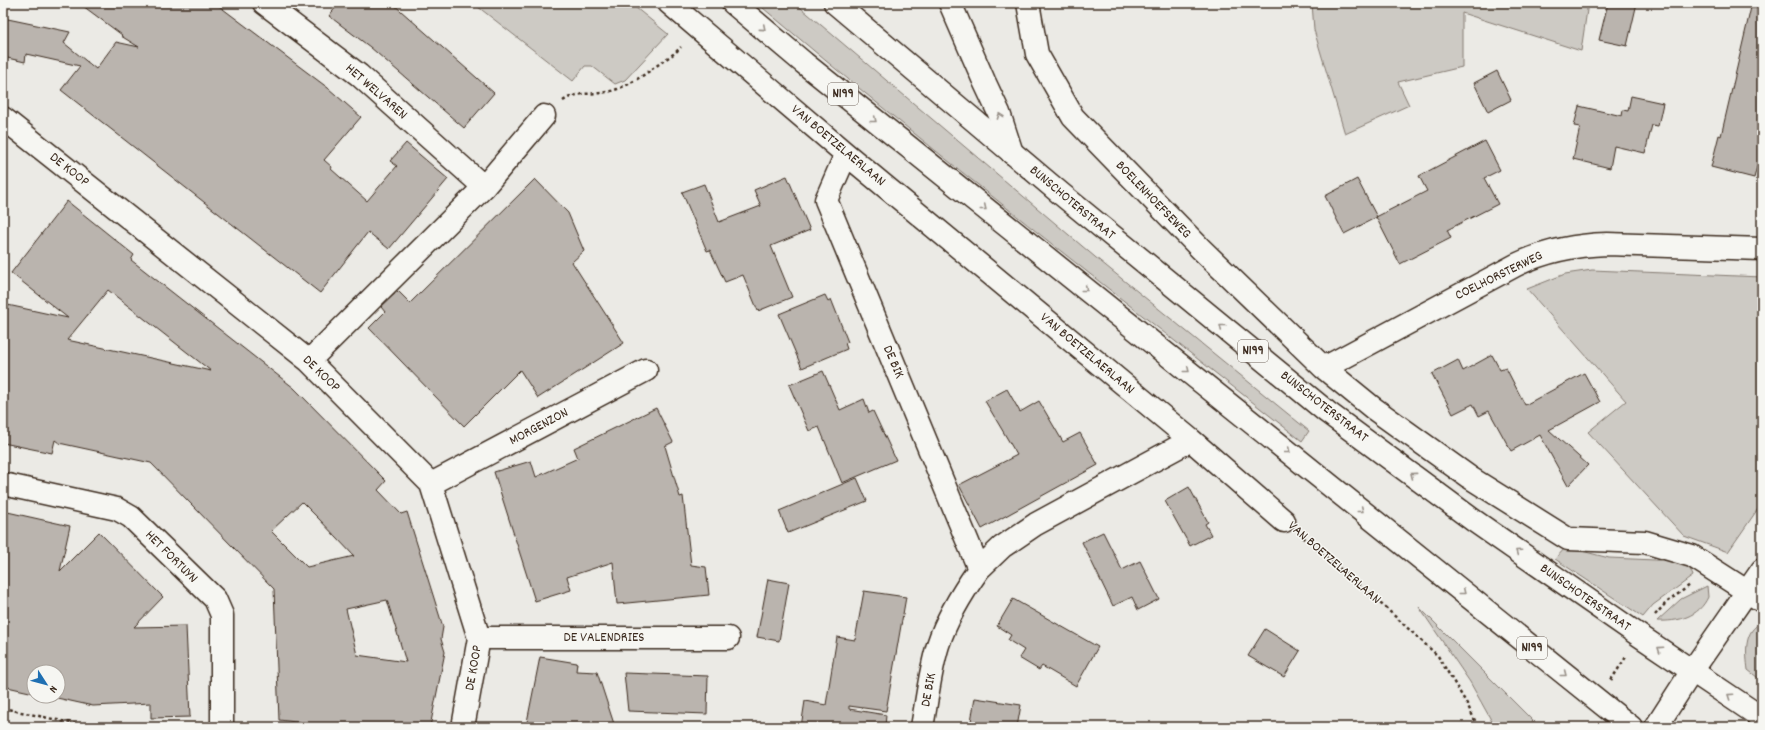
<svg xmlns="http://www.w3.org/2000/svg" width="1765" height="730" viewBox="0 0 1765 730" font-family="Dekko,sans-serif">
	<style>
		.green { fill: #cdcac4; stroke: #847a71 }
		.building { fill: #bab4ae; stroke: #3b2a1e; fill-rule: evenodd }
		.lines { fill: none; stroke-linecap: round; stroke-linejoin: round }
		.minor-casing { stroke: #3b2a1e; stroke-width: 25 }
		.major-casing { stroke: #3b2a1e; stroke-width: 25 }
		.path { stroke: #3b2a1e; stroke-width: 2.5; stroke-dasharray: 3 3; stroke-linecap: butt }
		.minor { stroke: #f6f6f2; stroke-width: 22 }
		.major { stroke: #f6f6f2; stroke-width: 22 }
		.oneway { stroke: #989088 }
		.labels { text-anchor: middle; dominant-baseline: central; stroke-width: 3; stroke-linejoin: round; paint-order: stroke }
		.shield { fill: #f6f6f2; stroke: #73675e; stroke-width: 1 }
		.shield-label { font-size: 13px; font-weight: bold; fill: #3b2a1e }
		.street-label { font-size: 14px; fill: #3b2a1e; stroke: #f6f6f2 }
	</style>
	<rect width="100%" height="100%" fill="#ebeae5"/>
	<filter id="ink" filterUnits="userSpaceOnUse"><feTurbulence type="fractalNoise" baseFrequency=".025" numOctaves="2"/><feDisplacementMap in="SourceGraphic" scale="8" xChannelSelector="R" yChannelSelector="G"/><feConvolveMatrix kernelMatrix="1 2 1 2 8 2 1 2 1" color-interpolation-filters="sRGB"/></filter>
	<g filter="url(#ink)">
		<!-- green -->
		<path class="green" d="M473,3H630L668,34L625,80L615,84L592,66H585L573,81Z
			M757,3H795L1095,257L1309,431L1302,441C1119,297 935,154 757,3Z
			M1312,3H1588L1581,51L1462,13V67L1398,82L1409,105L1345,134L1314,30Z
			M1592,270L1762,277V503L1728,552L1684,536L1588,432L1626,401L1527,289L1565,274Z
			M1566,547L1609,558L1678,561L1689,566L1693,576L1653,605L1643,617L1555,559Z
			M1707,586L1708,597C1699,617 1678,622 1657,621L1681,599Z
			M1419,607L1539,727H1495L1470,682Z
			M1762,623V681L1748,670C1746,654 1743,630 1762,623Z"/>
		<!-- building -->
		<path class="building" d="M79,3H215L328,88L361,117L324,160L332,167L331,169L367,201L397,166L390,161L406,143L448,179L389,249L368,232L320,293L61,90L80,66L26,54L25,62L3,57V18L70,32L64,43L96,69L116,42L139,47L121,36L122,35Z
			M339,3H392L494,93L464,128L370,47L329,16Z
			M1608,3H1637L1627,46L1599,40Z
			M1752,3H1762V148L1754,178L1711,167L1719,135L1721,136Z
			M1497,71L1511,100L1488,112L1474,83Z
			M1631,96L1663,103L1658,126L1652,125L1645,153L1614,146L1610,168L1573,159L1580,127L1574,126L1579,106L1622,116L1623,110L1628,111Z
			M1485,141L1500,170L1484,178L1498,204L1447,230L1451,238L1400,264L1376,217L1427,191L1419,176Z
			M787,176L810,230L771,246L792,297L758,311L743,275L725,282L710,250L707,251L682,192L704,184L719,222L761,206L754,190Z
			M535,179L568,213L584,251L572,262L624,343L538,398L520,370L464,426L369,328L385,312L381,307L398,291L410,303Z
			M1357,179L1377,217L1344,234L1325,196Z
			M67,201L134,255L131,260L294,388L386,481L378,490L401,514L407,512L443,627L441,639L445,652L430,727H338L279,720L274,589L151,463L59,443L55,440L52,453L3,443V304L68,318L11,273ZM108,290L132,309L211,371L67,340ZM302,502L319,519L354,556L307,567L271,531ZM387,600L406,662L357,655L346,609Z
			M825,295L828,301L831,299L848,342L845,343L847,349L802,368L779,314Z
			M1492,355L1500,370L1506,368L1525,405L1584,373L1600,402L1549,430L1588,465L1568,486L1540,435L1511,451L1489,411L1479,416L1473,404L1453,414L1432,374L1458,360L1463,371Z
			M823,371L840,410L864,399L869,413L873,411L896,460L842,483L819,427L809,431L789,385Z
			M1007,389L1020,412L1039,401L1063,442L1080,433L1098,465L982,529L959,485L1017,455L985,401Z
			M656,408L673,442L665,446L680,497L683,496L691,565L706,567L709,595L617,604L613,562L567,577L571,590L535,601L494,472L531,461L536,477L578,458L574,448Z
			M857,478L867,501L788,533L779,511Z
			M1189,487L1208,522L1205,524L1211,535L1190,546L1165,501Z
			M3,511L70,526L60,571L99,532L163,597L134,627L186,626L190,717L151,718V703L93,706L48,696H58V672H34V693L3,686Z
			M1103,532L1122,570L1140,561L1159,599L1138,610L1132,597L1113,606L1082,542Z
			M768,579L789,583L779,641L757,637Z
			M864,591L906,597L886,711L849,706V709L886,715L885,727H801L805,701L826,705L837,637L855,640Z
			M1013,599L1098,647L1076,686L1042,666L1039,670L1019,658L1024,650L1008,640L1011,635L997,626Z
			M1265,629L1300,651L1284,677L1248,656Z
			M540,657L577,663L576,671L597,672L615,727H526Z
			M624,673L708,676L707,714L628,711Z
			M975,698L1021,705L1017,727H970Z"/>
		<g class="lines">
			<defs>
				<path id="minor" d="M264,3L359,75L484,187
					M669,3L846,154L1191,440L1284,521
					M950,3L984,81L999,113L1012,153
					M1028,3L1037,54L1073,117L1201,249L1324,368L1373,408L1469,477L1568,539L1645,542L1692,556L1762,601
					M3,118L309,361L431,484L479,638L463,727
					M846,154L826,200L979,569C962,593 947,617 938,645C930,671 927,700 922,727
					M309,361L484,187L544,116
					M1324,368L1516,265C1545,251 1575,245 1607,244L1762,249
					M3,484L117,509L131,517L215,599L222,615V727
					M431,484L646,370
					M979,569L1002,547L1036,524L1191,440
					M479,638H728
					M1656,727L1692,671L1762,570"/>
				<path id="major" d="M733,3L804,63L1631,727
					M835,3L1060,193L1327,412L1473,520L1640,636L1762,718"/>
			</defs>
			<!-- minor casing -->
			<use href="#minor" class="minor-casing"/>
			<!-- major casing -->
			<use href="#major" class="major-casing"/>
			<!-- path -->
			<path class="path" d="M563,101C579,90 594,96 611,91C634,85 655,66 675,53L681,47
				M1303,537L1388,610L1438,656L1467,704L1478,727
				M1655,615L1665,604L1690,585
				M1611,680L1626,657
				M3,708L89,727
				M179,727H197
				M1583,727L1586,722"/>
			<!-- minor -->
			<use href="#minor" class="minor"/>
			<!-- major -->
			<use href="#major" class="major"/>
		</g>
		<!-- one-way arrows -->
		<defs><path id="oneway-chevron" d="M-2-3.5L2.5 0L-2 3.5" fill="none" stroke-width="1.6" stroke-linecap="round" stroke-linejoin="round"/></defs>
		<g class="oneway">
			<use href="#oneway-chevron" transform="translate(763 28) rotate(40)"/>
			<use href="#oneway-chevron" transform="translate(1000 116) rotate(-110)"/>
			<use href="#oneway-chevron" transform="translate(874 120) rotate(39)"/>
			<use href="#oneway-chevron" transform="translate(984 208) rotate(39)"/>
			<use href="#oneway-chevron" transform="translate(1085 289) rotate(39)"/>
			<use href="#oneway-chevron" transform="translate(1222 327) rotate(-141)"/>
			<use href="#oneway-chevron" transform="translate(1187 370) rotate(39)"/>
			<use href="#oneway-chevron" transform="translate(1288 451) rotate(39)"/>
			<use href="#oneway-chevron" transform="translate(1413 475) rotate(-143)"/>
			<use href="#oneway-chevron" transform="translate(1361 510) rotate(39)"/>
			<use href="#oneway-chevron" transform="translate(1518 552) rotate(-145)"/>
			<use href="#oneway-chevron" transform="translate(1463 592) rotate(39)"/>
			<use href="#oneway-chevron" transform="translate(1660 649) rotate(-146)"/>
			<use href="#oneway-chevron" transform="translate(1564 674) rotate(38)"/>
			<use href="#oneway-chevron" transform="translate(1730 696) rotate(-146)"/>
		</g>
	</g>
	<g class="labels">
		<!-- shield labels -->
		<g class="shield">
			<rect x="828" y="83" width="30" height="22" rx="3"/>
			<rect x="1238" y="340" width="30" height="22" rx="3"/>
			<rect x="1517" y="637" width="30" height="22" rx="3"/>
		</g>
		<g class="shield-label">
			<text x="843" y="94">N199</text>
			<text x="1253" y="351">N199</text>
			<text x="1532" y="648">N199</text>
		</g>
		<!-- street labels -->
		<g class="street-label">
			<text transform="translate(376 92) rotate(41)">HET WELVAREN</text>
			<text transform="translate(838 146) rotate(40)">VAN BOETZELAERLAAN</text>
			<text transform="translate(69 170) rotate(38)">DE KOOP</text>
			<text transform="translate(1153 200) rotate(46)">BOELENHOEFSEWEG</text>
			<text transform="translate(1072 203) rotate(40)">BUNSCHOTERSTRAAT</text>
			<text transform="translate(1499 276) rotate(-26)">COELHORSTERWEG</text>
			<text transform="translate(1087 354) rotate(40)">VAN BOETZELAERLAAN</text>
			<text transform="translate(893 362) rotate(67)">DE BIK</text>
			<text transform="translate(321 374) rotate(44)">DE KOOP</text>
			<text transform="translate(1324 407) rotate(38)">BUNSCHOTERSTRAAT</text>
			<text transform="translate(539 427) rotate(-28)">MORGENZON</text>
			<text transform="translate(171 557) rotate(45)">HET FORTUYN</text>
			<text transform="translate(1334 563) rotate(41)">VAN BOETZELAERLAAN</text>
			<text transform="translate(1585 598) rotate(35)">BUNSCHOTERSTRAAT</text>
			<text x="604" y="638">DE VALENDRIES</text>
			<text transform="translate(474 668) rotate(-80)">DE KOOP</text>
			<text transform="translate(929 690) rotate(-80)">DE BIK</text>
		</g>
	</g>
	<!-- margin -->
	<rect width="1765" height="730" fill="none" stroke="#f6f6f2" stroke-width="16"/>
	<rect x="8" y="8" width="1749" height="714" fill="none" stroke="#3b2a1e" stroke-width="1.5" filter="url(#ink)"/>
	<!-- north arrow -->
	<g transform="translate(46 684) rotate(126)"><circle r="19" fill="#f6f6f2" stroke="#aba49d"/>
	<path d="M0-3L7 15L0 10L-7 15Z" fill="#1f6fb2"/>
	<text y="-6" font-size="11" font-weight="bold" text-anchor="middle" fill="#3b2a1e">N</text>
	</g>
</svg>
